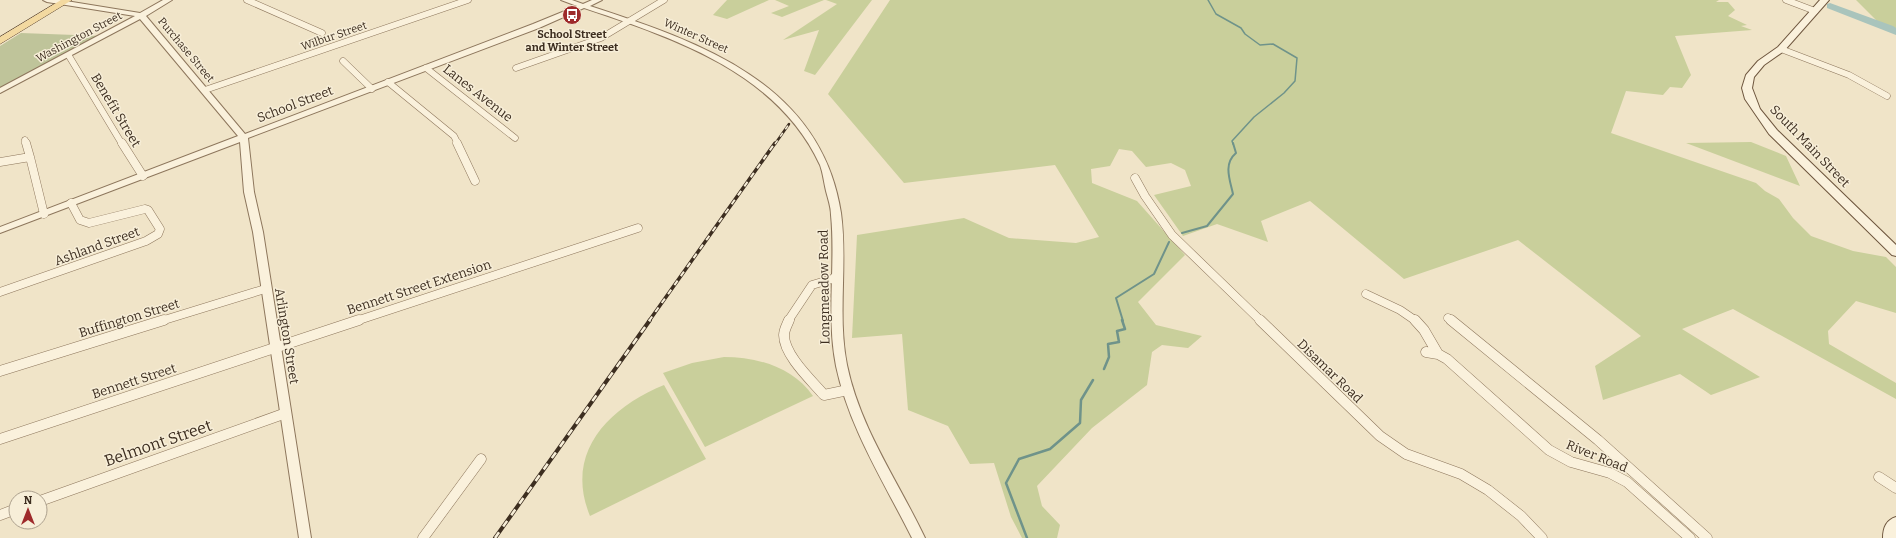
<svg xmlns="http://www.w3.org/2000/svg" width="1896" height="538" viewBox="0 0 1896 538" font-family="Bitter,serif">
	<style>
		.green { fill: #c9cf9b }
		.cemetery { fill: #bfc49a }
		.lines { fill: none; stroke-linecap: round; stroke-linejoin: round }
		.stream-far2 { stroke: #6f938a; stroke-width: 1.5 }
		.stream-far1 { stroke: #6f938a; stroke-width: 2 }
		.stream { stroke: #6f938a; stroke-width: 2.5 }
		.river { fill: #a9c4bc; fill-rule: evenodd }
		.minor-far2-casing { stroke: #8d765c; stroke-width: 7 }
		.minor-far1-casing { stroke: #8d765c; stroke-width: 9 }
		.minor-casing { stroke: #8d765c; stroke-width: 11 }
		.tertiary-casing { stroke: #8d765c; stroke-width: 2 }
		.secondary-casing { stroke: #6f573f; stroke-width: 2 }
		.primary-casing { stroke: #5b4430; stroke-width: 1 }
		.minor-far2 { stroke: #faf1dc; stroke-width: 6 }
		.minor-far1 { stroke: #faf1dc; stroke-width: 8 }
		.minor { stroke: #faf1dc; stroke-width: 10 }
		.tertiary { fill: #faf1dc; fill-rule: evenodd }
		.secondary { fill: #faf1dc; fill-rule: evenodd }
		.primary { fill: #f3d9a0; fill-rule: evenodd }
		.rail-far2-casing { stroke: #3d2e20; stroke-width: 2.5 }
		.rail-far1-casing { stroke: #3d2e20; stroke-width: 3.5 }
		.rail-casing { stroke: #3d2e20; stroke-width: 4 }
		.rail-far2 { stroke: #f7eed8; stroke-width: 1.5; stroke-dasharray: 4.5; stroke-linecap: butt }
		.rail-far1 { stroke: #f7eed8; stroke-width: 2; stroke-dasharray: 5.5; stroke-linecap: butt }
		.rail { stroke: #f7eed8; stroke-width: 2.5; stroke-dasharray: 7; stroke-linecap: butt }
		.labels { text-anchor: middle; dominant-baseline: central; stroke-width: 3; stroke-linejoin: round; paint-order: stroke }
		.far-poi-label { font-size: 11px; font-weight: bold; fill: #3d2e20; stroke: #f7eed8 }
		.far-street-label { font-size: 11px; fill: #3d2e20; stroke: #f7eed8 }
		.street-label { font-size: 13px; fill: #3d2e20; stroke: #f7eed8 }
		.near-street-label { font-size: 16px; fill: #3d2e20; stroke: #f7eed8 }
	</style>
	<rect width="100%" height="100%" fill="#f0e4c8"/>
	<!-- green -->
	<path class="green" d="M727,0H769L727,19L713,15Z
		M775,0H824L782,17L771,13L789,6Z
		M826,0H872L815,75L804,71L819,30L783,40L837,4Z
		M890,0H1719L1716,2H1728L1735,10L1728,16L1747,25L1741,26L1752,30L1675,36L1691,75L1682,88L1670,87L1663,95L1626,91L1611,133L1756,183L1765,191L1779,199L1793,218L1811,236L1853,251L1886,257L1896,267V313L1856,301L1828,331L1829,344L1896,383V399L1733,309L1682,329L1760,377L1711,395L1680,374L1603,400L1595,366L1641,336L1518,240L1404,279L1310,201L1261,221L1268,242L1217,224L1183,236L1154,195L1191,186L1185,170L1171,163L1146,167L1132,151L1119,149L1110,166L1091,169L1092,183L1137,201L1185,255L1138,302L1156,325L1202,336L1188,348L1162,345L1152,352L1147,385L1092,428L1037,486L1042,506L1060,525L1057,538H1022L1011,517L994,463L970,464L948,426L908,410L902,334L852,338L857,235L964,218L1009,238L1076,243L1099,237L1055,165L904,183L828,94Z
		M1856,0H1896V32L1882,26Z
		M1751,142L1786,156L1800,186L1686,143Z
		M724,357C757,357 793,367 813,396L705,447L663,373L692,363Z
		M664,385L706,459L590,516C564,453 608,408 664,385Z"/>
	<!-- cemetery -->
	<path class="cemetery" d="M21,33L102,36L0,88V46Z"/>
	<g class="lines">
		<!-- stream-far2 -->
		<path class="stream-far2" d="M1208,0L1216,14L1241,28L1245,34L1260,45L1273,44L1297,58L1295,81L1284,93L1254,117L1232,141L1233,144"/>
		<!-- stream-far1 -->
		<path class="stream-far1" d="M1182,233L1207,226L1233,194C1230,180 1223,164 1236,153L1233,143
			M1123,321L1116,298L1154,274L1169,242"/>
		<!-- stream -->
		<path class="stream" d="M1104,369L1109,357L1108,344L1119,342L1117,331L1125,329L1122,320
			M1027,538L1006,483L1019,459L1050,449L1080,423L1081,400L1093,380"/>
		<!-- river -->
		<path class="river" d="M1830,3L1893,26L1896,28V35L1827,8V4Z"/>
		<defs>
			<path id="minor-far2" d="M247,0L322,33
				M1786,0L1815,11
				M1781,49L1849,75L1887,96
				M69,56L122,144
				M343,61L372,89
				M426,68L515,138
				M516,68L601,38L664,0
				M388,82L454,136L458,144
				M205,90L468,0
				M25,140L26,144"/>
			<path id="minor-far1" d="M26,143L30,157
				M122,143L143,176
				M457,143L475,181
				M0,162L30,157L44,214
				M1135,178L1145,196L1172,235L1261,321
				M0,292L146,241L158,234L160,229L148,210L145,209L89,223L80,220L71,203
				M1366,294L1400,310L1416,321
				M1448,318L1452,321
				M161,321L265,289
				M356,321L638,228
				M788,321L812,285L832,279L837,275"/>
			<path id="minor" d="M789,320C787,325 784,330 784,335C784,355 811,380 824,395L848,390
				M1260,320L1380,436L1406,454L1461,474L1488,490L1521,516L1542,538
				M1415,320L1424,330L1438,354
				M1451,320L1598,440L1707,538
				M1426,352L1438,354L1447,359L1549,450L1571,462L1610,473L1627,482L1690,538
				M0,371L164,320
				M0,439L359,320
				M1879,477L1896,488
				M40,501L286,413
				M0,515L16,509
				M423,538L481,459"/>
			<path id="tertiary" d="M43,0H60L140,13L163,0H172L146,16L245,134L533,24L577,6L561,0H572L583,4L592,0H602L590,6C700,42 821,83 841,213C848,264 837,315 847,365C860,428 898,481 925,538H912C884,482 849,428 836,366C826,316 836,265 831,215C831,207 828,199 826,191C824,183 823,173 820,165C777,72 674,38 584,8L539,28L248,138L254,192L263,232L311,538H299L253,232L244,192L240,142L0,233V227L238,136L140,19L0,93V88L135,16L47,2Z"/>
			<path id="secondary" d="M1820,0H1829L1784,51L1764,65L1754,77L1752,88L1760,109L1777,130L1896,245V256L1892,255L1769,134L1745,99L1742,88L1746,75L1758,61L1778,47Z
				M1896,517V538H1883C1883,528 1886,520 1896,517Z"/>
			<path id="primary" d="M61,0H72L0,44V37Z"/>
		</defs>
		<!-- minor-far2 casing -->
		<use href="#minor-far2" class="minor-far2-casing"/>
		<!-- minor-far1 casing -->
		<use href="#minor-far1" class="minor-far1-casing"/>
		<!-- minor casing -->
		<use href="#minor" class="minor-casing"/>
		<!-- tertiary casing -->
		<use href="#tertiary" class="tertiary-casing"/>
		<!-- secondary casing -->
		<use href="#secondary" class="secondary-casing"/>
		<!-- primary casing -->
		<use href="#primary" class="primary-casing"/>
		<!-- minor-far2 -->
		<use href="#minor-far2" class="minor-far2"/>
		<!-- minor-far1 -->
		<use href="#minor-far1" class="minor-far1"/>
		<!-- minor -->
		<use href="#minor" class="minor"/>
		<!-- tertiary -->
		<use href="#tertiary" class="tertiary"/>
		<!-- secondary -->
		<use href="#secondary" class="secondary"/>
		<!-- primary -->
		<use href="#primary" class="primary"/>
		<defs>
			<path id="rail-far2" d="M775,144L789,124"/>
			<path id="rail-far1" d="M649,321L775,143"/>
			<path id="rail" d="M495,538L650,320"/>
		</defs>
		<!-- rail-far2 casing -->
		<use href="#rail-far2" class="rail-far2-casing"/>
		<!-- rail-far1 casing -->
		<use href="#rail-far1" class="rail-far1-casing"/>
		<!-- rail casing -->
		<use href="#rail" class="rail-casing"/>
		<!-- rail-far2 -->
		<use href="#rail-far2" class="rail-far2"/>
		<!-- rail-far1 -->
		<use href="#rail-far1" class="rail-far1"/>
		<!-- rail -->
		<use href="#rail" class="rail"/>
	</g>
	<!-- icons -->
	<defs>
		<symbol id="bus-disc" viewBox="-11 -11 22 22"><circle r="9.5" fill="#9e2a2b" stroke="#f7eed8"/><path d="M-5-6H5V4H4V6H2V4H-2V6H-4V4H-5ZM-3.5-4V0h7V-4ZM-3.5 1.2v1.5H-2V1.2ZM2 1.2v1.5H3.5V1.2Z" fill="#fff"/></symbol>
	</defs>
	<g fill-rule="evenodd">
		<use href="#bus-disc" x="561" y="4" width="22" height="22"/>
	</g>
	<g class="labels">
		<!-- far-poi labels -->
		<g class="far-poi-label">
			<text x="572" y="34">School Street<tspan x="572" dy="13">and Winter Street</tspan></text>
		</g>
		<!-- far-street labels -->
		<g class="far-street-label">
			<text transform="translate(334 36) rotate(-19)">Wilbur Street</text>
			<text transform="translate(696 36) rotate(24)">Winter Street</text>
			<text transform="translate(79 37) rotate(-28)">Washington Street</text>
			<text transform="translate(186 50) rotate(50)">Purchase Street</text>
		</g>
		<!-- street labels -->
		<g class="street-label">
			<text transform="translate(478 93) rotate(38)">Lanes Avenue</text>
			<text transform="translate(295 104) rotate(-21)">School Street</text>
			<text transform="translate(116 110) rotate(59)">Benefit Street</text>
			<text transform="translate(1810 146) rotate(46)">South Main Street</text>
			<text transform="translate(97 246) rotate(-20)">Ashland Street</text>
			<text transform="translate(419 287) rotate(-18)">Bennett Street Extension</text>
			<text transform="translate(824 287) rotate(-91)">Longmeadow Road</text>
			<text transform="translate(129 318) rotate(-17)">Buffington Street</text>
			<text transform="translate(287 336) rotate(81)">Arlington Street</text>
			<text transform="translate(1330 371) rotate(44)">Disamar Road</text>
			<text transform="translate(134 381) rotate(-18)">Bennett Street</text>
			<text transform="translate(1597 456) rotate(22)">River Road</text>
		</g>
		<!-- near-street labels -->
		<g class="near-street-label">
			<text transform="translate(158 443) rotate(-19)">Belmont Street</text>
		</g>
	</g>
	<!-- north arrow -->
	<g transform="translate(28 510)"><circle r="19" fill="#f7eed8" stroke="#ada18e"/>
	<path d="M0-3L7 15L0 10L-7 15Z" fill="#9e2a2b"/>
	<text y="-6" font-size="11" font-weight="bold" text-anchor="middle" fill="#3d2e20">N</text>
	</g>
</svg>
